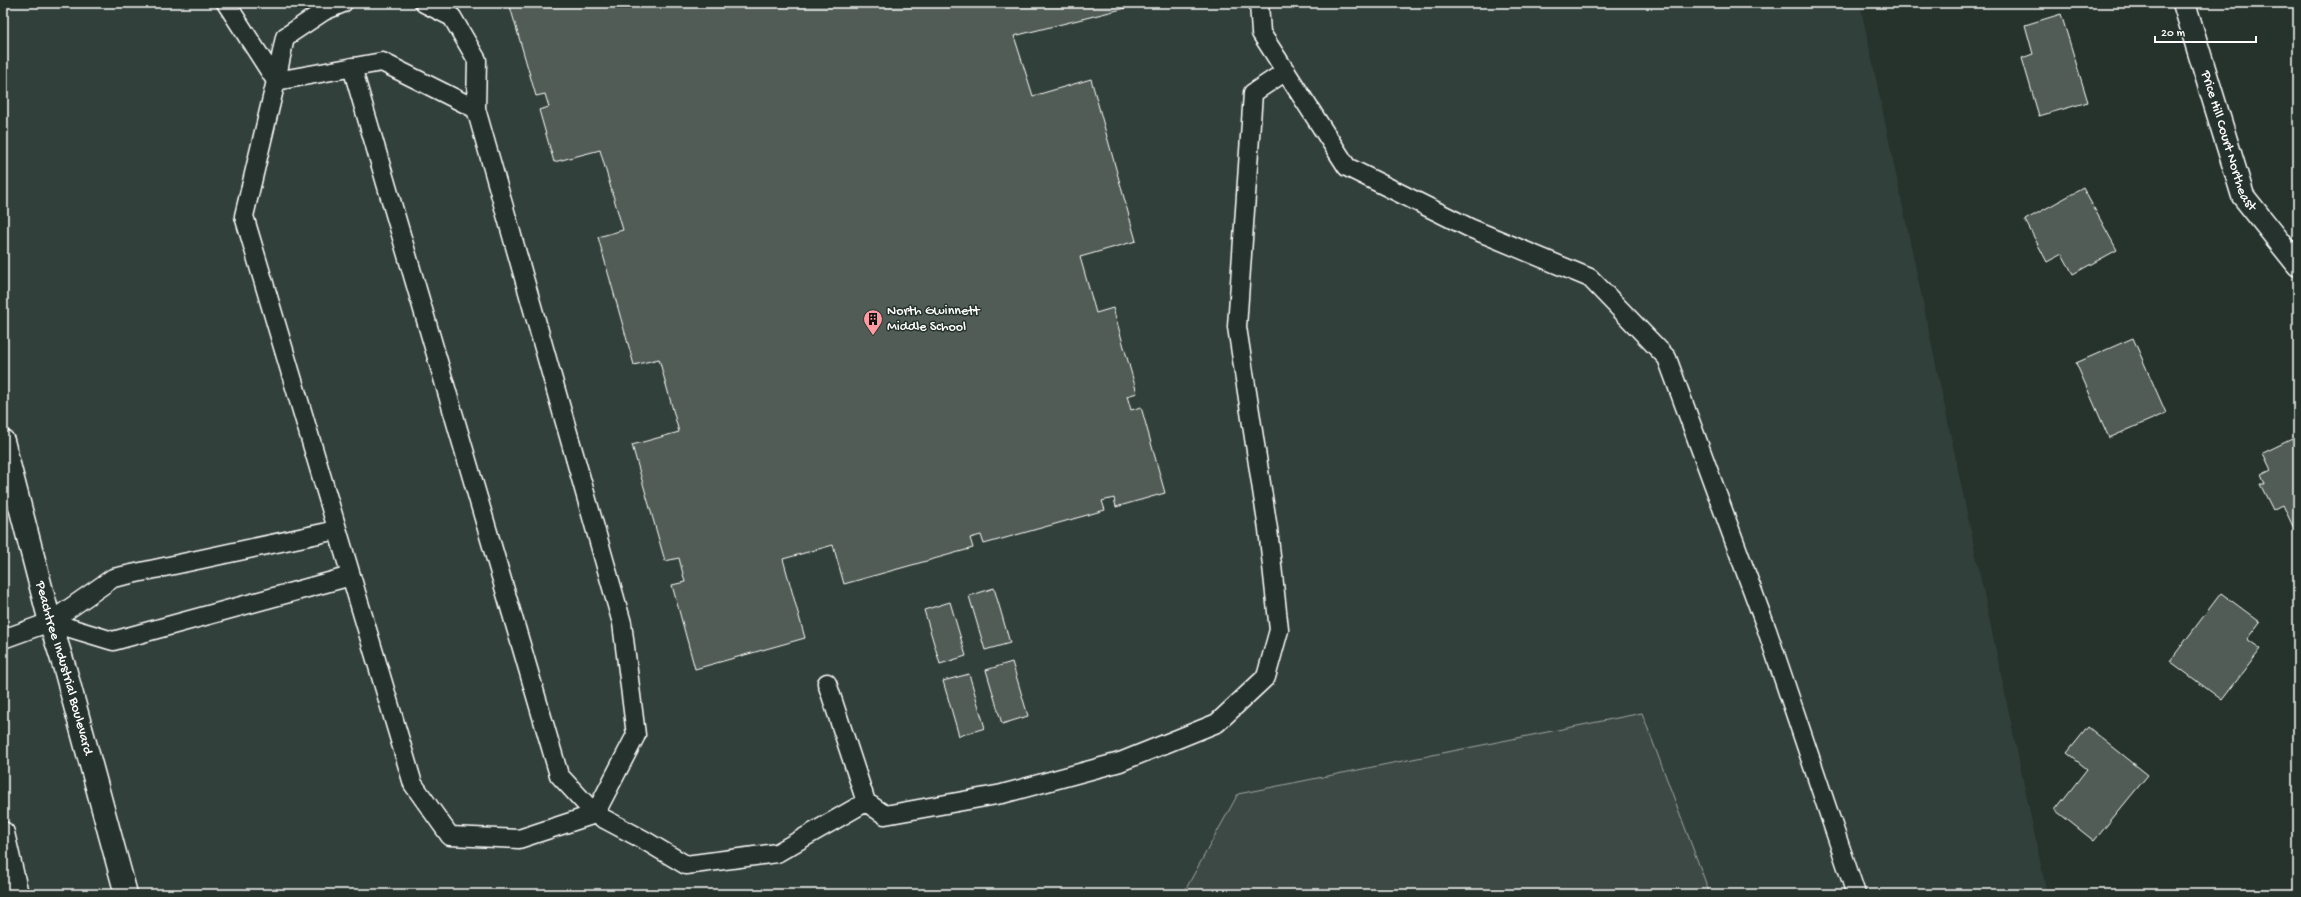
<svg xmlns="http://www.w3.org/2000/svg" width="2301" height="897" viewBox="0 0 2301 897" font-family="'Gochi Hand',sans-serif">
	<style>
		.built { fill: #333f3a }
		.green { fill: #3e4944; stroke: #9ea4a2 }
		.building { fill: #515c57; stroke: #fff }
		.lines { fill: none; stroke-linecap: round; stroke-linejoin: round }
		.service-casing { stroke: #fff; stroke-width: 21 }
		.minor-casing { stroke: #fff; stroke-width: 25 }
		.trunk-casing { stroke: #fff; stroke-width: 25 }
		.service { stroke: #26332d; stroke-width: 18 }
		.minor { stroke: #26332d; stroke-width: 22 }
		.trunk { stroke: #26332d; stroke-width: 22 }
		.labels { text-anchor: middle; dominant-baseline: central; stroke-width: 3; stroke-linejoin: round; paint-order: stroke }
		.street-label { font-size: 14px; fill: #fff; stroke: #26332d }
		.poi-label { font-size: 14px; fill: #fff; stroke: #26332d; text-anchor: start }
	</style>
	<rect width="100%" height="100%" fill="#26332d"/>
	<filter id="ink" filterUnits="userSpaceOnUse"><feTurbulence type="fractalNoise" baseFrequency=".025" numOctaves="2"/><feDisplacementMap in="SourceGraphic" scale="8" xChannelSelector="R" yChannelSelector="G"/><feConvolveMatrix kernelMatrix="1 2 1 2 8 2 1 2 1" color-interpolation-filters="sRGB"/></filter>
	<g filter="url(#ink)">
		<!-- built -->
		<path class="built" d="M3,3H1860L2047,894H3Z"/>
		<!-- green -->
		<path class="green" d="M1642,713L1710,894H1183L1238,794Z"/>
		<!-- building -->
		<path class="building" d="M509,3H1146L1014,36L1033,96L1091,79L1136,241L1080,257L1096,313L1113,308L1137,393L1127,396L1131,410L1141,407L1165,493L1116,507L1114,498L1102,501L1105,510L984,544L981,535L970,538L973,548L844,584L833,545L783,559L805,638L695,669L672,585L685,582L679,558L665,561L632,445L679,432L659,359L634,365L598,237L623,230L600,150L554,162L539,110L549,107L545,94L536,96Z
			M2061,14L2088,102L2039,116L2022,58L2033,54L2025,25Z
			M2083,188L2117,250L2073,274L2062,254L2047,262L2025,220Z
			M2133,338L2166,413L2109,438L2076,363Z
			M2292,439L2298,452V532L2296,533L2283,505L2273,510L2260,484H2265L2261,475L2271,470L2263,453Z
			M994,588L1010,643L985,650L969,596Z
			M2221,593L2260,622L2247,639L2261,649L2222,700L2170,661Z
			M950,602L966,656L940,664L924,610Z
			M1012,662L1028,716L1002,724L986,670Z
			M969,674L985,728L959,736L943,681Z
			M2088,727L2148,775L2094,841L2055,810L2087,769L2067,753Z"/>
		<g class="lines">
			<defs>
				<path id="service" d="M226,3L276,81
					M424,3L452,17L477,60L476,109
					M1259,3L1261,33L1347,167L1470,228L1590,278L1667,358L1767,630L1856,894
					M382,62L476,109L622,623L636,735L595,814L519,839L450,836L413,784L244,216L276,81Z
					M352,67L559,775L595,814L644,840L686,865L777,853L866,802L827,683
					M276,81L285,37L324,11L343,3
					M50,622L113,641L351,576
					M3,639L50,622L113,578L337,530
					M866,802L885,815L1002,794L1120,762L1217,723L1266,677L1279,630L1268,529L1237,327L1253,93L1286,71"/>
				<g id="minor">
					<path id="s1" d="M2184,3L2243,196L2298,265"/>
				</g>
				<g id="trunk">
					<path id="s2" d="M3,441L50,622L65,669L126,894"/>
					<path d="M3,833L17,894"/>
				</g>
			</defs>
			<!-- service casing -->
			<use href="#service" class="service-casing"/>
			<!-- minor casing -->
			<use href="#minor" class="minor-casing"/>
			<!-- trunk casing -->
			<use href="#trunk" class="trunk-casing"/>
			<!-- service -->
			<use href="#service" class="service"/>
			<!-- minor -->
			<use href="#minor" class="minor"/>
			<!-- trunk -->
			<use href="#trunk" class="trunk"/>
		</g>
	</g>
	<!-- icons -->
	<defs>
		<symbol id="building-pin" viewBox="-11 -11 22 30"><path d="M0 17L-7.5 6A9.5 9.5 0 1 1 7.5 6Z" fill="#ff9aa2" stroke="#26332d"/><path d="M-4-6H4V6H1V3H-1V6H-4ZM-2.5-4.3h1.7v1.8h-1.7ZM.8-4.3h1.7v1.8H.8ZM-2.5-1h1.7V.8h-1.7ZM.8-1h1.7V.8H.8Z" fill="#111"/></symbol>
	</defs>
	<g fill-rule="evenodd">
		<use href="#building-pin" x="862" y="308" width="22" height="30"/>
	</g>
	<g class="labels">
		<!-- street labels -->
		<g class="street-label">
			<text stroke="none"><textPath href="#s1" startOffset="145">Price Hill Court Northeast</textPath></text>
			<text stroke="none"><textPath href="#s2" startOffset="235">Peachtree Industrial Boulevard</textPath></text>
		</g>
		<!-- poi labels -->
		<g class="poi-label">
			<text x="887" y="311">North Gwinnett<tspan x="887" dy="16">Middle School</tspan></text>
		</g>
	</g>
	<!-- margin -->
	<rect width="2301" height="897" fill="none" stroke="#26332d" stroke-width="16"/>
	<rect x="8" y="8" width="2285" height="881" fill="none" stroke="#fff" stroke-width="1.5" filter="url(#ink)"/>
	<!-- scale -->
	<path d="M2155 36v6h101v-6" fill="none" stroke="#ffffff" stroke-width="2"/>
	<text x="2161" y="36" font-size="12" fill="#ffffff" stroke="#26332d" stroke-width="3" paint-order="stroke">20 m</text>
</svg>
